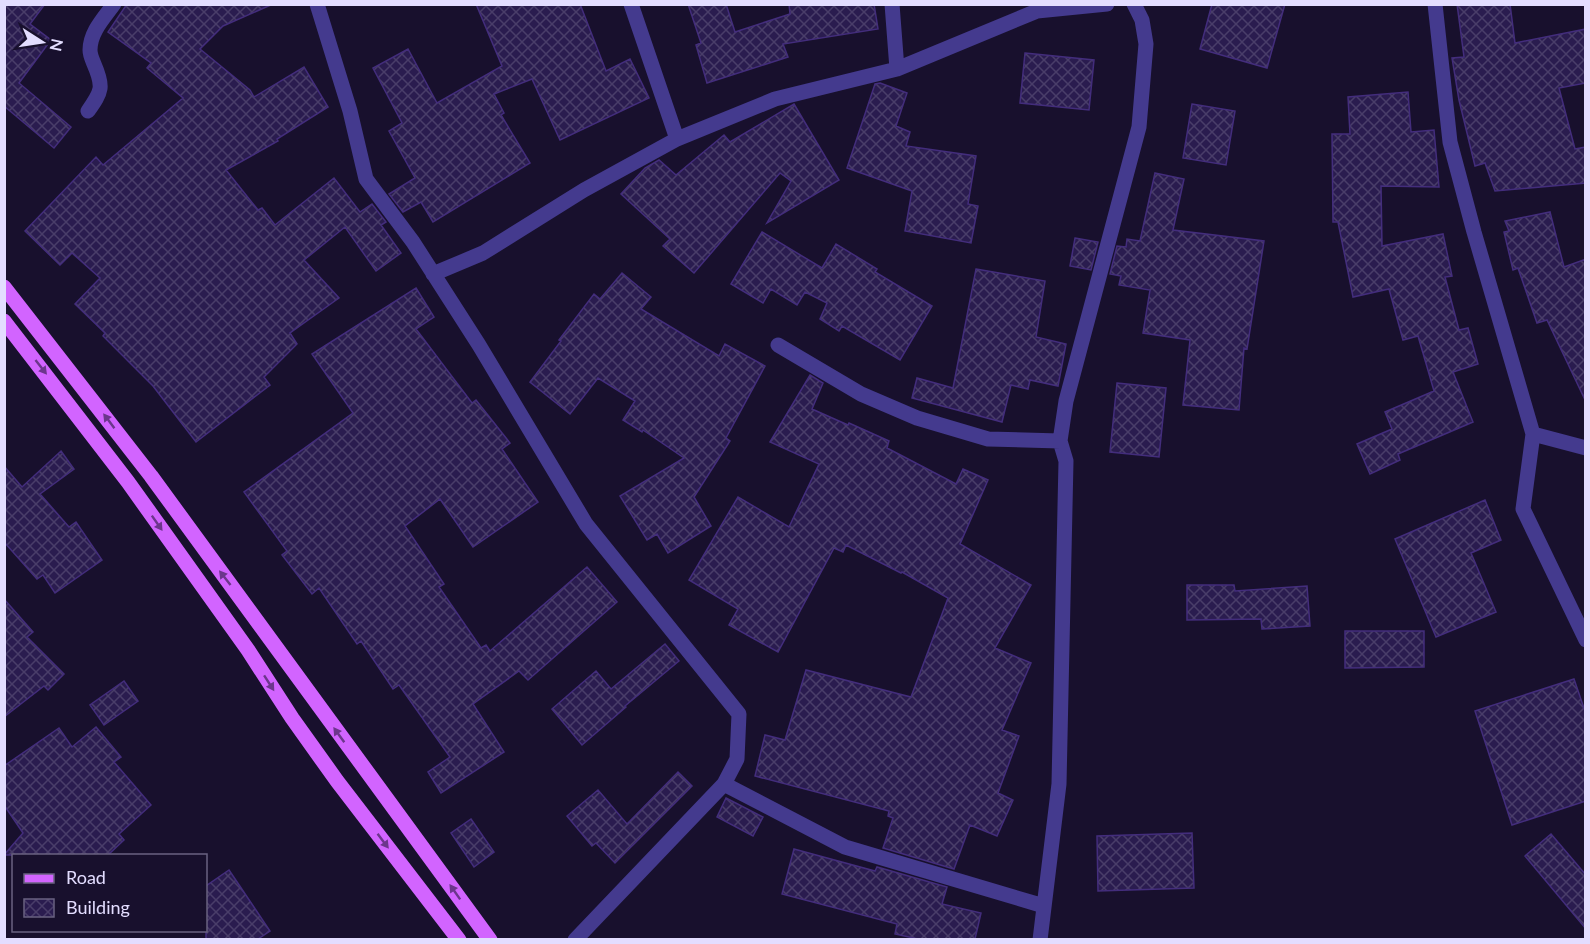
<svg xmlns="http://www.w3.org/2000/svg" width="1590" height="944" viewBox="0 0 1590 944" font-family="Lato,sans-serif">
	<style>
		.building { fill: url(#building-cross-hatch); stroke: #432d7c; stroke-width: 1.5 }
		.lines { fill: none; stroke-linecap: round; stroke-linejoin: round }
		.minor { stroke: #443a8e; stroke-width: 15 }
		.major { stroke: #d264ff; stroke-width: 15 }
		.oneway { fill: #6c368c }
	</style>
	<defs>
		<pattern id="building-cross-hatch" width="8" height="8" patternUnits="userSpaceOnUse" patternTransform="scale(1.5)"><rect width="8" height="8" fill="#2a1c4f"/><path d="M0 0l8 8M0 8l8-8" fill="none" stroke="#493d69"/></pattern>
	</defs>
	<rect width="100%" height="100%" fill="#18102d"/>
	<!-- building -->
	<path class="building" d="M4,4H45L30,24L51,40L19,83L71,127L54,148L4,106Z
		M127,4H273L223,26L200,49L250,90L254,97L304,67L328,107L277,139L278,141L226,170L258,210L262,208L275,225L334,178L360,212L372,204L386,222L381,225L401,253L376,271L345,227L304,260L339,298L290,333L297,344L264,377L270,385L196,442L153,386L103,336L105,333L75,304L100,278L72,253L60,265L25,231L96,157L103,165L183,98L147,68L151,63L108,32Z
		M476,4H580L606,71L630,59L649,98L560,140L532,79L494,94L504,113L501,115L530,163L433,222L421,202L403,212L389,194L415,178L389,131L402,123L373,68L408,49L437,103L502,66Z
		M688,4H726L735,32L790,14L789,4H874L878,29L783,44L788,57L707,83L696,45L701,43Z
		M1212,4H1285L1267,68L1200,49Z
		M1457,4H1510L1515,43L1586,29V83L1559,88L1575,149L1586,147V183L1495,191L1485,163L1475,166L1459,100L1452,58L1464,57Z
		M1025,53L1094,60L1089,110L1020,103Z
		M880,83L907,93L896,126L910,132L906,146L976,156L968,204L978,206L971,243L905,231L912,191L847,168L875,84Z
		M1408,92L1411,132L1434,130L1439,187L1381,186L1382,246L1443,234L1452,276L1445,277L1459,330L1468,328L1478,364L1453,372L1473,422L1398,454L1400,460L1370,474L1357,444L1392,429L1385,412L1434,391L1418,336L1403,340L1389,289L1353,297L1338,222H1333L1332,134H1350L1348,97Z
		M794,104L839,180L767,223L791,181L780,173L694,273L663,246L670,239L621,194L645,168L659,160L676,175L724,135L730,142Z
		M1192,104L1235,111L1226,165L1183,158Z
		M1155,173L1184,179L1173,230L1264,241L1247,349L1244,348L1239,410L1183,405L1190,340L1143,333L1150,290L1119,285L1121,276L1110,274L1117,246L1126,247L1127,239L1140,241Z
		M1550,212L1564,267L1586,259V402L1547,320L1537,323L1518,268L1513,270L1504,232L1509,231L1505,221Z
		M762,232L822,268L836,244L877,269L875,272L932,306L900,360L842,326L839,331L820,319L827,303L805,292L797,305L771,289L763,303L731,284Z
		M1075,238L1098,242L1091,270L1070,266Z
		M976,269L1045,281L1036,337L1066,344L1058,386L1030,380L1028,389L1011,385L1002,422L912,398L917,378L953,388Z
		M622,273L651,297L641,309L719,356L725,344L765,366L726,438L730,441L694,497L711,526L668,553L657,534L647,540L620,496L684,458L643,430L642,432L623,420L635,401L598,378L570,414L530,382L561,341L559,340L594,294L600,299Z
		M416,288L434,317L416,329L472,403L476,400L510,443L502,449L538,502L473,547L440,499L405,526L444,584L439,587L481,648L486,645L490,651L587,567L617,602L528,680L519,671L473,704L504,752L441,793L428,772L450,757L399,685L393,689L361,641L357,644L319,588L312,594L282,555L287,551L244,492L353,413L312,354Z
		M810,375L823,383L812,409L848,425L849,423L889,441L887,448L956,484L963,469L988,480L960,544L1031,585L995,648L1031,663L1002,730L1019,736L998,793L1013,800L997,836L970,825L954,869L883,848L893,818L888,816L889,811L755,776L765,735L785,740L806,670L911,697L948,598L902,572L901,573L846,545L843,552L834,548L778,652L729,625L738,609L689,580L738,497L789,527L819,464L770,442Z
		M1117,383L1166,388L1159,457L1110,452Z
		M61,451L74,469L40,494L69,527L76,522L102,560L55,593L43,575L37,579L4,542V466L22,487Z
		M1485,500L1501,540L1471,553L1496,612L1436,637L1395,539Z
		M1187,585H1234L1235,591L1307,586L1310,626L1262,629L1261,619L1187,620Z
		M4,599L33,632L27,637L64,674L48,690L44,686L4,717Z
		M1345,631H1424V667L1345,668Z
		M665,644L679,661L625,706L626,707L582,745L552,709L596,671L611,689Z
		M1574,679L1586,714V801L1512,825L1475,711Z
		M124,681L138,701L104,725L90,705Z
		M96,727L121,757L114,762L151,805L119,834L124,840L108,855H4L23,833L4,805V766L59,728L72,747Z
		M678,772L692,786L615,863L596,843L592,846L567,816L598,790L627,824Z
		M726,798L763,817L753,836L717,817Z
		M471,819L494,852L474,867L451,833Z
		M1192,833L1194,888L1098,891L1097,836Z
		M1551,834L1586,875V929L1525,856Z
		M794,849L875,871L877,867L947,887L942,904L981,913L975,939H918L895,934L897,924L782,894Z
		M229,870L270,931L258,939H206V886Z"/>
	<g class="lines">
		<!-- minor -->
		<path class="minor" d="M317,4L350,111L366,179L413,242L479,345L586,524L739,714L737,759L724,784L575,940
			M631,4L677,139
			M892,4L897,69
			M1435,4L1450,142L1474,232L1533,434L1523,509L1586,640
			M88,111C102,91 104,87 94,64C92,59 90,55 90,50C90,32 104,18 114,4
			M433,274L483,253L584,190L677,139L775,99L897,69L1037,11L1107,4
			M778,345L861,394L917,418L988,439L1060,441
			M1533,434L1586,448
			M724,784L845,847L1044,906
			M1040,940L1059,784L1066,461L1060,441L1066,401L1139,127L1146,44L1142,20L1134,4"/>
		<!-- major -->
		<path class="major" d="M4,287L151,476L490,940
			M4,321L128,482L248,650L292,718L337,781L459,940"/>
	</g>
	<!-- one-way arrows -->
	<defs><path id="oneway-solid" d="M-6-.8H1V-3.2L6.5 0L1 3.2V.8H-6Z" transform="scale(1.5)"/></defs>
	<g class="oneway">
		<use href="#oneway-solid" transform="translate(41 367) rotate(52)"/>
		<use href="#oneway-solid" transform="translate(109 421) rotate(-127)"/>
		<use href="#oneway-solid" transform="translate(157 523) rotate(55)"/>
		<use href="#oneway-solid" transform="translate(225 578) rotate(-128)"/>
		<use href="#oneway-solid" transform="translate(269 683) rotate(57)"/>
		<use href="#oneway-solid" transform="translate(339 735) rotate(-126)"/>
		<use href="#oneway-solid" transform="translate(383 841) rotate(53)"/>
		<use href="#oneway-solid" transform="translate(455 892) rotate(-125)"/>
	</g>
	<!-- border -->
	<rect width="1590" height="944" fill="none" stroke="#e3ddff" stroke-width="12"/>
	<!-- legend -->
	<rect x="12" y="854" width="195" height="78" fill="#18102d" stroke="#696281" stroke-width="1.5"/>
	<rect x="24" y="874" width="30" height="9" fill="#d264ff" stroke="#696281" stroke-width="1.5"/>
	<text x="66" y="884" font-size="18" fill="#e3ddff">Road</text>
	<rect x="24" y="899" width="30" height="18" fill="url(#building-cross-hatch)" stroke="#696281" stroke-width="1.5"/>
	<text x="66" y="914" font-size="18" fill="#e3ddff">Building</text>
	<!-- north arrow -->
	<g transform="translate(42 42) rotate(102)" stroke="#18102d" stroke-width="4.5" paint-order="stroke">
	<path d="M0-4.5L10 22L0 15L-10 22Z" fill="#e3ddff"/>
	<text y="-9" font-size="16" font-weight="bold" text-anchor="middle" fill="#e3ddff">N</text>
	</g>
</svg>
